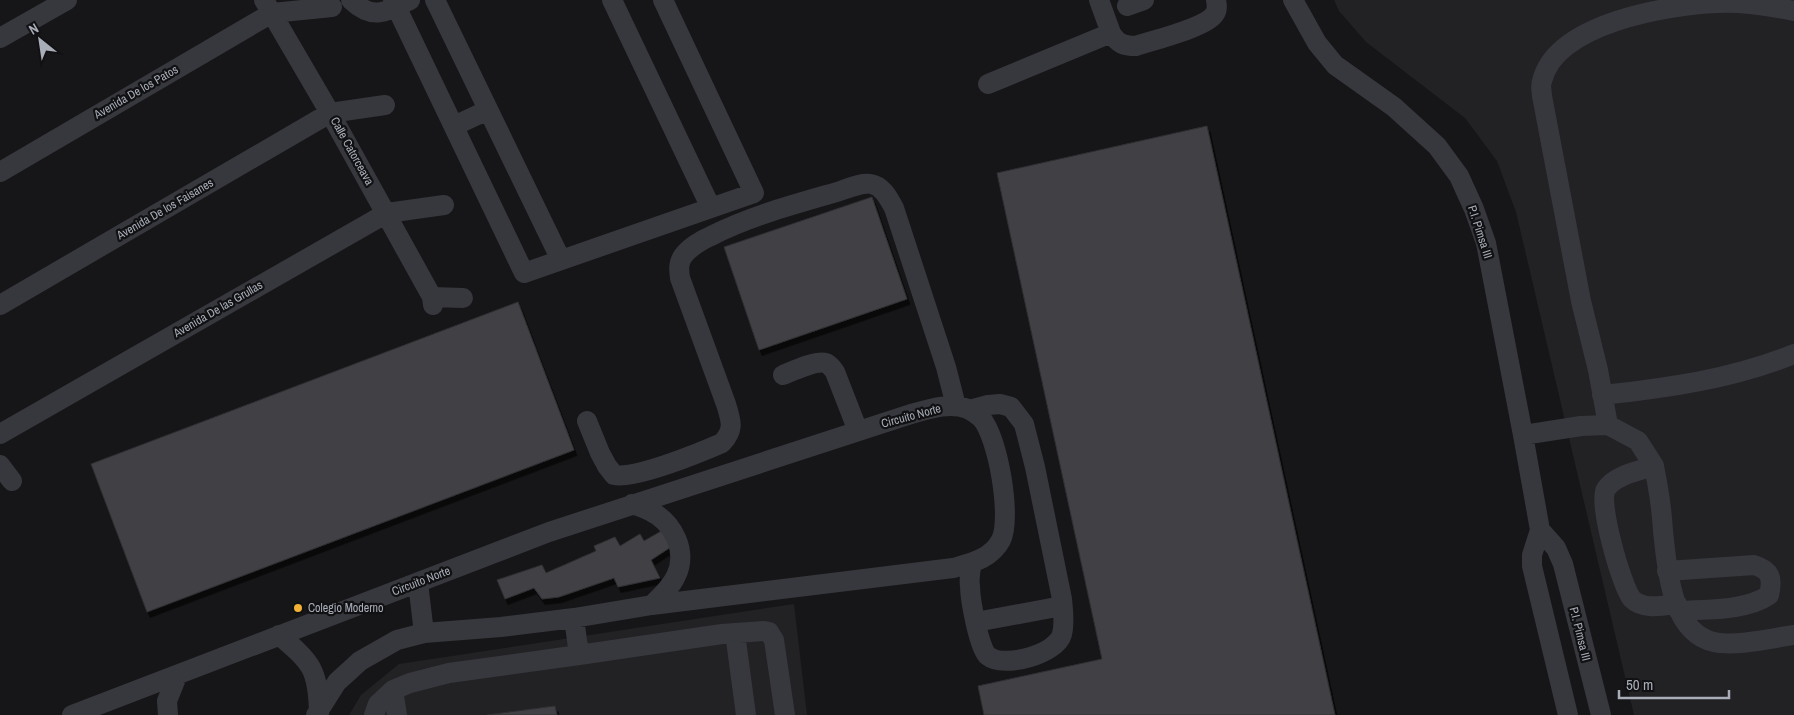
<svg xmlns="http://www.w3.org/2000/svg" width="1794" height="715" viewBox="0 0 1794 715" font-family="'Archivo Narrow',sans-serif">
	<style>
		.built { fill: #222225 }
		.building { fill: #404145; stroke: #303034; filter: url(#shadow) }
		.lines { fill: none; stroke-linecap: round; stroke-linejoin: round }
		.minor { stroke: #37383d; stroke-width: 20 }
		.poi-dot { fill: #f2b134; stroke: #111113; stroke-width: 2 }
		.labels { text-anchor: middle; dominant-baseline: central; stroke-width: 4.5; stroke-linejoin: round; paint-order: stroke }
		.street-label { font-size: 12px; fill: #a8adb8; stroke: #111113 }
		.poi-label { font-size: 12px; fill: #a8adb8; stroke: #111113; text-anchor: start }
	</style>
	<defs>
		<filter id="shadow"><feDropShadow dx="3" dy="5.5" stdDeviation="0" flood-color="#0009"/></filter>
	</defs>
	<rect width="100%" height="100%" fill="#161618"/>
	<!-- built -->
	<path class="built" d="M1334,0H1794V715H1634L1516,212L1497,161L1465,118L1366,42L1339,11Z
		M794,604L807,715H349L361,695L399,664Z"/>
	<!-- building -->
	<path class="building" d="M1207,126L1335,715H984L978,686L1102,659L997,173Z
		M872,197L907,299L759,350L724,247Z
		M518,302L574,450L147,612L91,464Z
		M665,529L674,545L651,560L660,578L618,587L614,578L559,597L542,599L534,588L505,599L497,580L542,565L546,573L596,551L594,546L615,537L620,546L640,534L644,541Z
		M555,706L557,715H487Z"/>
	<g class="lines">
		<!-- minor -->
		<path class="minor" d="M264,0L330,113L432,297L433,305
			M351,0C373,21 386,12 410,0
			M393,0L524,273L754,193L663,0
			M435,0L561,260
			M612,0L711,208
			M1293,0L1317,43L1335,65L1394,107L1437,146L1459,176L1474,209L1486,243L1523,435L1540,530L1532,555V566L1568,715
			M1127,6L1144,0
			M1111,33C1118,44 1124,46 1136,46C1154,40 1204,28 1214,15C1218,10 1217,5 1216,0
			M0,38L67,0
			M988,84L1111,33L1099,0
			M454,126L488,110
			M0,172L272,13L332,7
			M432,297L463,298
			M0,305L330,113L385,105
			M783,375C793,371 816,360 826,363C830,365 833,369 835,372L858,431
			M1602,395C1668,388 1732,379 1794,354
			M970,410L988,405L1000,404L1011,407L1024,424L1035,467L1062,599C1063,610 1065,623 1062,634C1057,654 1004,669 988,656C979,649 970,599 970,586C969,579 970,571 972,563
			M587,421L600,453L607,466L614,475C636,479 699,453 722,443C735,429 731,421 726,404L680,278C679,270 678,263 683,256C689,248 701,240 711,236C750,216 795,204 837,192C847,189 861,182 871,184C883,186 889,199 894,208L946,367L956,406
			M1608,425L1598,370L1581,301L1542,96C1542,92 1540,86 1542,81C1556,23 1668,5 1718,3C1743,2 1770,6 1794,11
			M0,434L387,213L444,205
			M1523,435L1581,426L1608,425L1638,441L1654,466L1657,482C1660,498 1662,515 1663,531C1667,566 1670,632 1714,642C1735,647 1772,638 1794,635
			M0,465L12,481
			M1654,466C1639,471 1615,475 1606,489C1597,500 1622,588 1632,599C1643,610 1663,606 1677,604
			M632,504C638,506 644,508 650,511C673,522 688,551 676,576C671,587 661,596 652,605
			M1540,530L1556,548L1563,564L1601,715
			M1667,571L1754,565C1771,570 1773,579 1769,595C1746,611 1706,609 1679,611
			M418,583L424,633
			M976,622L1062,606
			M735,633L746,715
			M279,635C312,663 318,669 319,713
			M579,655L722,634L764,631L769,632L774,640L785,715
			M393,690L397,715
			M72,715L549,532L911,414C929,409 949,402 968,409C972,411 978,415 981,418C998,436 1012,518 1001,540C991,559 971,563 953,568L652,605L574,618L501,627L424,633L397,640L360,661L337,682L316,715
			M168,715L167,701L177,676
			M374,715L378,704L393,690L410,683L449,673L579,655L574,618"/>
	</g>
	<!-- markers -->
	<circle class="poi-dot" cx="298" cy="608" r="5"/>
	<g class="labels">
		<!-- street labels -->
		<g class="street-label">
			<text transform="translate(136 92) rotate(-30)">Avenida De los Patos</text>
			<text transform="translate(352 151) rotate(61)">Calle Catorceava</text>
			<text transform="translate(165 209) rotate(-30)">Avenida De los Faisanes</text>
			<text transform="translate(1480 232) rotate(72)">P.I. Pimsa III</text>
			<text transform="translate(218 309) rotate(-30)">Avenida De las Grullas</text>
			<text transform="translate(911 416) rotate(-15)">Circuito Norte</text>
			<text transform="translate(421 581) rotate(-21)">Circuito Norte</text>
			<text transform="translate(1580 634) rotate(76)">P.I. Pimsa III</text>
		</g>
		<!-- poi labels -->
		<g class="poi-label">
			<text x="308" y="608">Colegio Moderno</text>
		</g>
	</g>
	<!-- north arrow -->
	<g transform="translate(40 40) rotate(330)" stroke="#111113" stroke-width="4" paint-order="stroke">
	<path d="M0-4L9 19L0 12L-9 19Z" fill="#a8adb8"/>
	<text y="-8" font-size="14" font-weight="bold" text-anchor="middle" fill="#a8adb8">N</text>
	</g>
	<!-- scale -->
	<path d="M1619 690v8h110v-8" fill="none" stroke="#a8adb8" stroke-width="2.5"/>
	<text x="1626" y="690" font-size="15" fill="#a8adb8" stroke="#111113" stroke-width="4" paint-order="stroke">50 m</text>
</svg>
